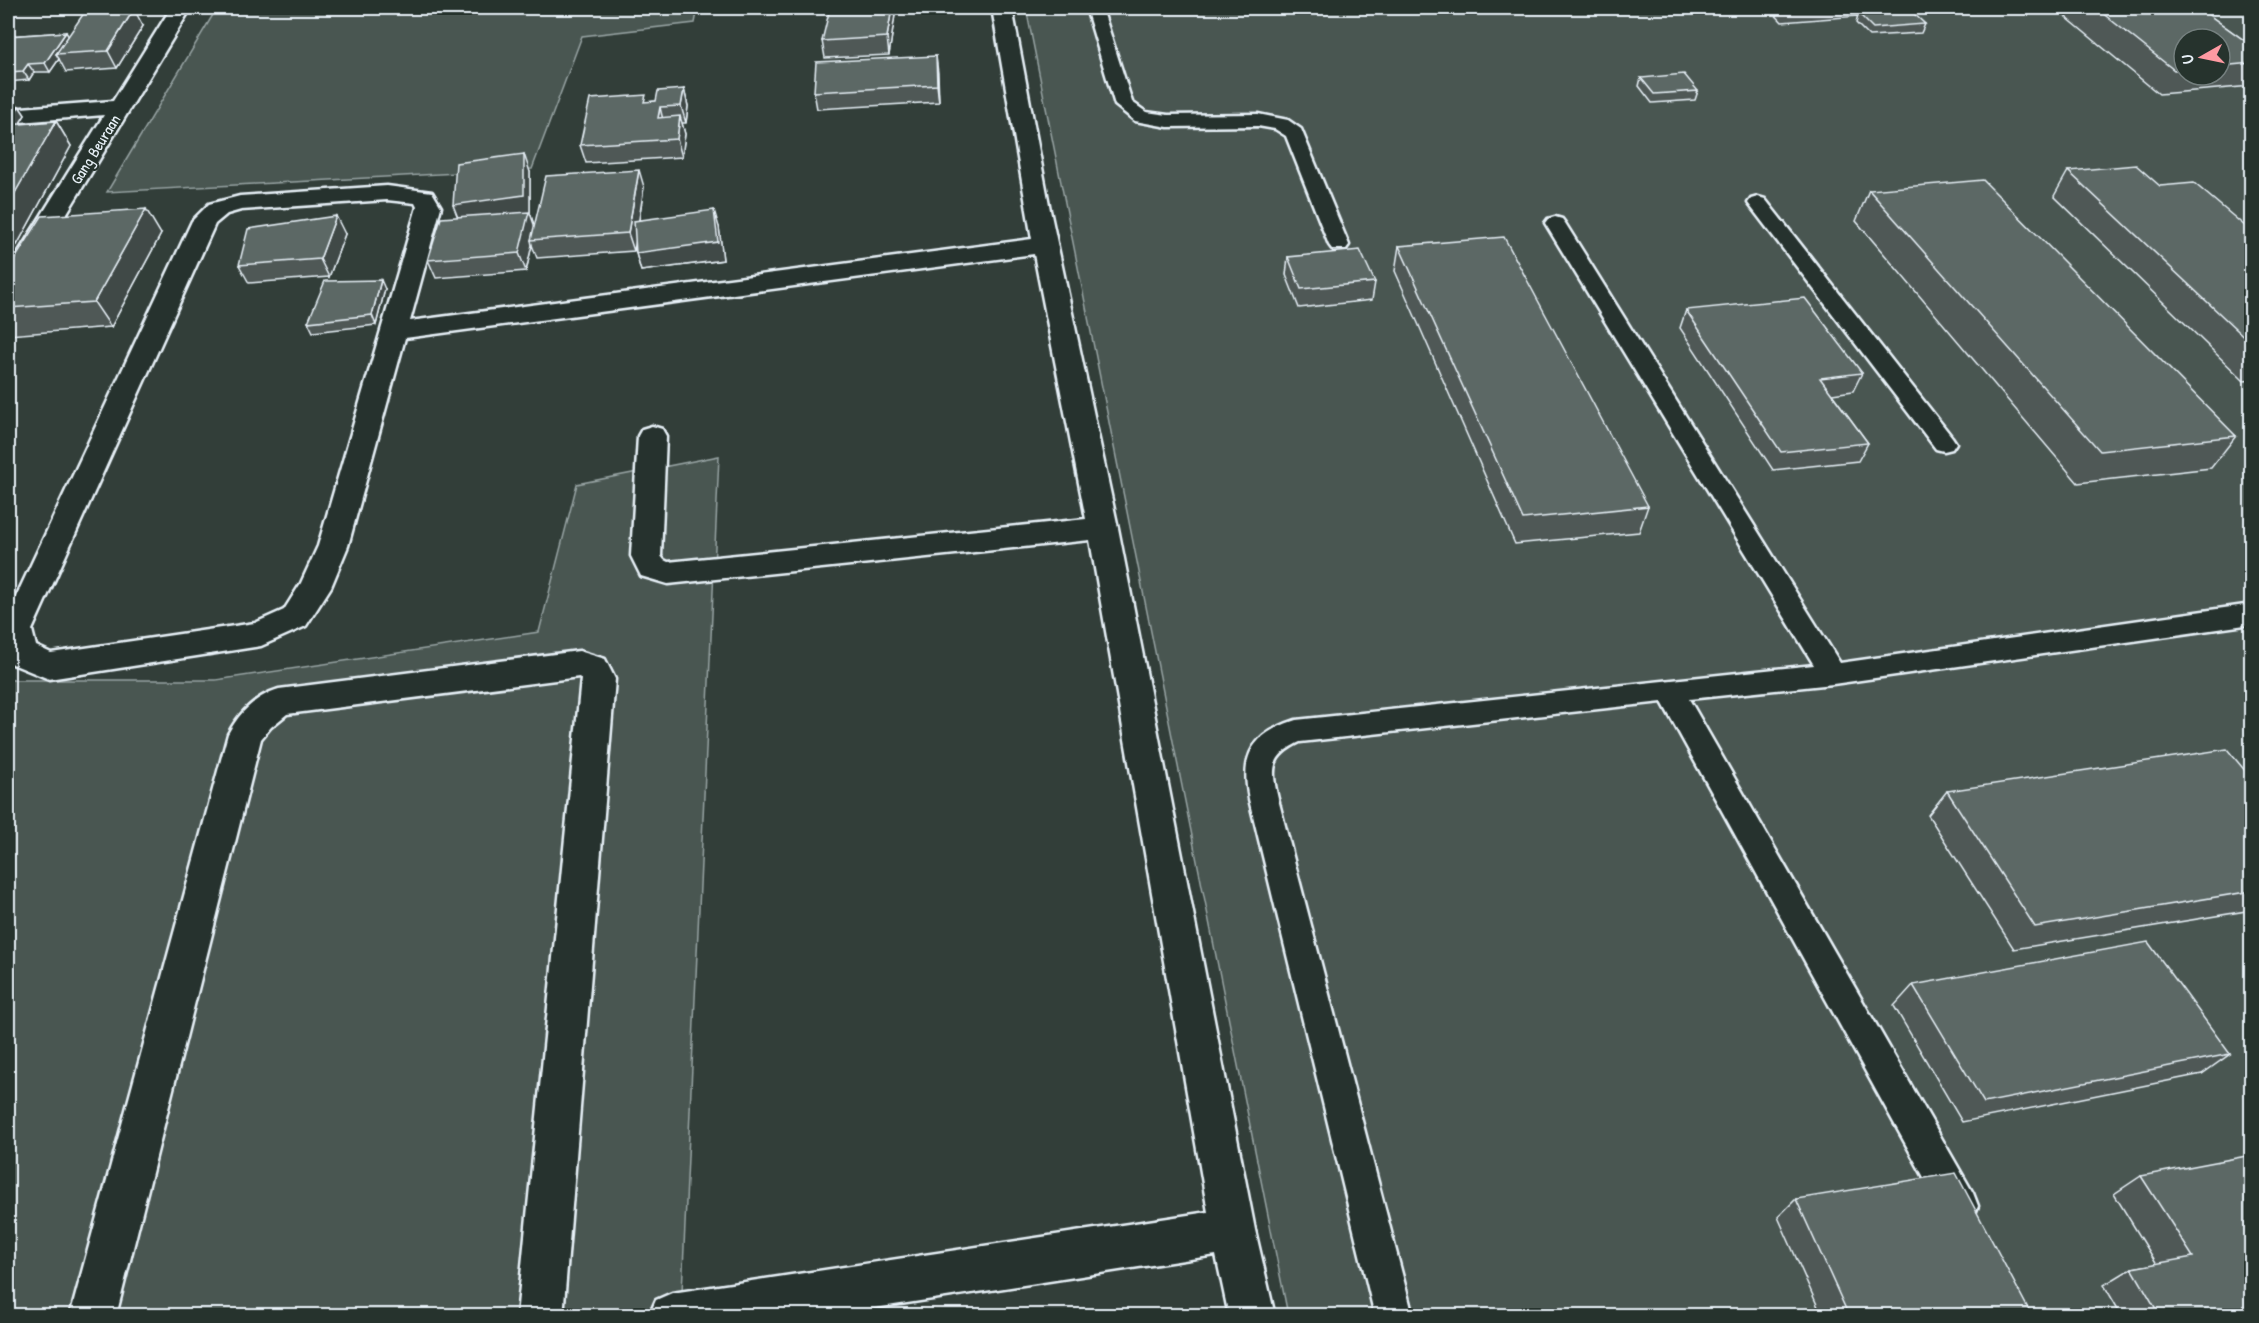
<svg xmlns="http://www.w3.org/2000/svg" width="2259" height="1323" viewBox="0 0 2259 1323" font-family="'Patrick Hand',sans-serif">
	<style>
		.green { fill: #495651; stroke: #98a4a4; stroke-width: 1.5; fill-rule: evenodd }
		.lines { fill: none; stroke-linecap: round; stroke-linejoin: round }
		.lane-casing { stroke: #e8f1f8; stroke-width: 5 }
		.street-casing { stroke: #e8f1f8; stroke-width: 5 }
		.lane { fill: #26332d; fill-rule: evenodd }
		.street { fill: #26332d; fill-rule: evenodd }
		.wall { fill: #4f5957; stroke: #e8f1f8; stroke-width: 1.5; fill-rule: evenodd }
		.shaded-wall { fill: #404947; stroke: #e8f1f8; stroke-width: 1.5 }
		.building { fill: #5c6865; stroke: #e8f1f8; stroke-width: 1.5 }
		.labels { text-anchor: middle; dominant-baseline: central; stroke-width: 4.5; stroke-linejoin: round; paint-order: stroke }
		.far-street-label { font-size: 16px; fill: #e8f1f8; stroke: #26332d }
	</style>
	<rect width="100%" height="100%" fill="#323e39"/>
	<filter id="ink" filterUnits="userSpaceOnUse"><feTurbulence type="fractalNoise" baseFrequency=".0167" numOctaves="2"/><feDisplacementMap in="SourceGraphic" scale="12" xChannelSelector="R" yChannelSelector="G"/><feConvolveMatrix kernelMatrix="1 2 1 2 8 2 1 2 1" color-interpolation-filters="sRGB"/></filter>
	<g filter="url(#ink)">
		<!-- green -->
		<path class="green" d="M217,8H698L695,23L582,36L532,169L107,192Z
			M1026,8H2251V1315H1288ZM2184,39H2220V75H2184Z
			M719,456L681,1315H8V680H216L539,632L577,484Z"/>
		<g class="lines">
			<defs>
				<path id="lane" d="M1086,8H1102L1132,102L1146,112L1168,115L1258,114L1288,120L1301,129L1349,245L1346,249H1332L1329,245L1286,136L1275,129L1258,126L1168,127L1135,121L1115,105Z
					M1758,197L1765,199L1952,437L1956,443L1952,449L1944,451L1936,449L1751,207L1748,203L1751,199Z
					M1555,217L1562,219L1565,223L1840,663L2252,604V624L1833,684L1689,699L1973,1193L1978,1206L1973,1219L1960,1224L1947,1219L1662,702L1300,742C1270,756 1271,769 1278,799L1413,1316H1375L1249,799C1240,754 1253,734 1296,720L1814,665L1545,223L1548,219Z"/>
				<path id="street" d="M171,8H191L21,289L17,294L8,297V269L104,115L8,123V109L113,101Z
					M992,8H1012L1050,210L1118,528L1255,1230L1275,1316H1229L1216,1255L823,1316H649L656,1300L672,1293L1208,1212L1090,540L668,584L641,576L631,556L638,436L642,429L652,426L662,429L666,436L661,556L664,560L668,562L1086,519L1034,254L405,338L348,546L331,587L306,626L261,646L49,679L10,663L8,658V614L192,221L209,204L240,196L387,186L432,192L441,207L410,321L1032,239ZM387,200L415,203L417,207L318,546L301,583L284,610L255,623L51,653L36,646L32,630L215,224L227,214L241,210Z
					M579,651L605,659L615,679L563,1316H517L581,679L579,677L287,714L271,727L261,739L116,1316H70L228,734C239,713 256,696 279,689Z"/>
			</defs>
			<!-- lane casing -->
			<use href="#lane" class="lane-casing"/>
			<!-- street casing -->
			<use href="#street" class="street-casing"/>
			<!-- lane -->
			<use href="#lane" class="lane"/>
			<!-- street -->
			<use href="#street" class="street"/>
		</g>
		<!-- wall -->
		<path class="wall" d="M896,8L889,55L825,58L822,41Z
			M1769,8H1863L1860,14L1925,24L1921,33L1869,36L1856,23L1858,16L1782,22Z
			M2055,8H2199L2252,46V86L2159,94ZM2184,39H2220V75H2184Z
			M143,26L117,68L66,72L59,59L50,72H34L29,80L8,82V36L66,32L68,36Z
			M936,56L939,102L817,109L814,92Z
			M1641,78L1698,91L1695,100L1652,103L1639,86Z
			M684,89L688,106L686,123H682L685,134L682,157L586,163L580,145L647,102L656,101Z
			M19,106L25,115L19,124L56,121L71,146L17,245L8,246V107Z
			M2068,171L2160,186L2252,232V380L2244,381L2054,196Z
			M530,172V213L534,226L644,187L639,220L719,227L723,260L641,271L636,253L635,243L634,251L537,258L532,245L526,271L436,278L428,260L458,217Z
			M1869,190L2236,436L2211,468L2078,483L1856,221Z
			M161,234L111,327L8,335V270Z
			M345,234L329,277L249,283L239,265Z
			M1399,246L1648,506L1639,532L1515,544L1395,271Z
			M1288,257L1375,282L1372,300L1299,308L1286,275Z
			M385,289L376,325L313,332L308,322Z
			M1686,310L1862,373L1853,391L1832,394L1868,443L1858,461L1773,470L1680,328Z
			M2252,779V910L2014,949L1928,815L1947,791Z
			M1913,985L2230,1054L2202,1074L1962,1122L1894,1006Z
			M2141,1176L2252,1316H2122L2104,1285L2132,1268L2157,1264L2114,1194Z
			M1796,1199L2032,1316H1822L1778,1217Z"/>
		<!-- shaded-wall -->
		<path class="shaded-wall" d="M892,8H896L889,55L887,37Z
			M134,9L143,26L117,68L108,51Z
			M66,32L71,41L56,54L59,59L50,72L45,63Z
			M936,56L938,73L939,102L937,85Z
			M28,64L34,72L29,80L23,71Z
			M684,89L688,106L686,123L681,106Z
			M19,106L25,115L8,142V124Z
			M660,107L664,125L658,118Z
			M680,116L685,134L682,157L677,139Z
			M56,121L71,146L17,245L8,232V205Z
			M524,154L530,172V213L536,230L531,240L532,245L526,271L519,253L460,223L453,205Z
			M639,170L644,187L634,251L628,233Z
			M146,209L161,234L111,327L94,302Z
			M714,210L719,227L723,260L641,271L636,253Z
			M336,216L345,234L329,277L320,259Z
			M381,280L385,289L376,325L372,315Z"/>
		<!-- building -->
		<path class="building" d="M830,8H892L887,37L822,41Z
			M2096,8H2199L2252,46V63L2220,66V39H2184V69L2174,70Z
			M134,9L108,51L56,54L84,13Z
			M1911,11L1925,24L1873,28L1859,14Z
			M66,32L45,63L28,64L23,71L8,72V36Z
			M936,56L937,85L814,92L816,62Z
			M1684,74L1698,91L1654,94L1641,78Z
			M684,89L681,106L660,107L658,118L680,116L677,139L580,145L590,99L646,95L644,102L656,101L658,91Z
			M19,106L8,124V107Z
			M56,121L8,205V125Z
			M524,154V195L453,205L456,163Z
			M2136,165L2160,186L2194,183L2252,232V344L2068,171Z
			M639,170L628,233L531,240L546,176Z
			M1983,180L2236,436L2100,451L1869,190Z
			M146,209L94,302L8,308V270L42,216Z
			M714,210L718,242L636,253L634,221Z
			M529,212L519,253L428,260L441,218Z
			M336,216L320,259L239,265L248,229Z
			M1504,237L1648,506L1523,519L1399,246Z
			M1360,250L1375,282L1301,289L1288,257Z
			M381,280L372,315L308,322L325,281Z
			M1805,298L1862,373L1820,378L1868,443L1781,452L1686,310Z
			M2227,749L2252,779V891L2035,927L1947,791Z
			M2148,942L2230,1054L1984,1103L1913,985Z
			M2252,1155V1316H2160L2132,1268L2193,1257L2141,1176Z
			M1956,1173L2032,1316H1849L1796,1199Z"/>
	</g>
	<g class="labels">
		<!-- far-street labels -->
		<g class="far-street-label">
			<text transform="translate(95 149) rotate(-58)">Gang Beuraan</text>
		</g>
	</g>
	<!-- margin -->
	<rect width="2259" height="1323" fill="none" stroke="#26332d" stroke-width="30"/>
	<rect x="15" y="15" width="2229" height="1293" fill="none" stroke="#e8f1f8" stroke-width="2" filter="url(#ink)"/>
	<!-- north arrow -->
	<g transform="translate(2202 57) rotate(261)"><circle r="28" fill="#26332d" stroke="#747f7e" stroke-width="1.5"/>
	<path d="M0-4.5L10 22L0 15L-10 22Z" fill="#ff9aa2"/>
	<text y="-9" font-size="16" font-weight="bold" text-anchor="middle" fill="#e8f1f8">U</text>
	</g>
</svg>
